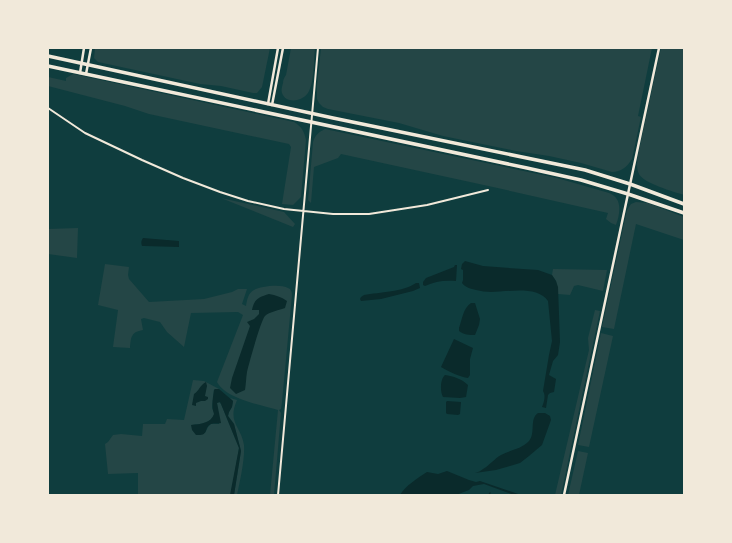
<svg xmlns="http://www.w3.org/2000/svg" width="732" height="543" viewBox="0 0 732 543" font-family="Karla,sans-serif">
	<style>
		.green { fill: #244646 }
		.water { fill: #0a2a2b }
		.lines { fill: none; stroke-linecap: round; stroke-linejoin: round }
		.stream { stroke: #0a2a2b; stroke-width: 1.5 }
		.minor { stroke: #f1e9da; stroke-width: 2 }
		.tertiary { stroke: #f1e9da; stroke-width: 2.5 }
		.primary { stroke: #f1e9da; stroke-width: 3.5 }
	</style>
	<rect width="100%" height="100%" fill="#0f3d3e"/>
	<!-- green -->
	<path class="green" d="M95,48H270L262,87L257,93H253L221,86L200,84L98,62L94,58Z
		M291,48H315C314,59 314,83 309,91C305,101 286,105 282,93C281,90 282,87 283,83C283,80 284,78 286,75Z
		M321,48H652L638,116L641,117L632,159C627,167 621,172 612,172L581,163L549,156L516,151L443,136L399,123L328,109L323,107L319,103L317,99V85Z
		M661,48H684V195C674,192 643,183 639,174C636,168 637,161 638,155Z
		M73,74L294,122C302,127 304,131 306,140L301,197L293,205L282,204L291,147L289,144L149,114L125,106L48,86V77L66,81V78Z
		M325,129L557,178L609,193C623,198 620,214 616,225L611,223L606,219L608,213L493,187L341,154L338,158L314,167L311,203L308,200L313,142C315,135 319,132 325,129Z
		M221,198L284,212L295,224L293,227Z
		M636,202L648,203L684,217V240L636,224L614,329L602,327L627,210L631,204Z
		M78,228L77,258L48,254V229Z
		M105,264L129,267L128,275L129,279L149,302L204,299L232,292L238,289H247L242,304L246,306C247,300 248,293 254,290C261,286 281,284 288,288C291,289 292,292 292,295L282,402L281,409L279,410L281,413L274,495H270L278,410C261,405 226,399 217,382L243,315L238,312L191,313L184,347L167,332L160,322L144,318L141,319L143,330C131,332 131,337 130,348L113,347L118,310L98,305Z
		M553,269L607,270L603,291L578,285L574,286L570,295L558,294L556,281L552,275Z
		M595,310L600,311L561,495H555L589,350L588,338Z
		M601,333L613,336L589,447L578,445Z
		M193,380L204,381L219,389H215L214,390L212,408L215,414C211,423 201,424 192,425L205,433L208,427L211,424H219L217,403L219,402L221,404L239,448L231,494L138,495V473L108,474L105,444L108,442L113,435L121,434L142,436L143,424H165L167,419L184,420Z
		M230,398L237,400C227,423 241,426 244,445C245,459 240,481 237,495H234L241,451L234,424L228,416L229,412L232,407L233,401Z
		M578,451L588,453L579,495H568Z"/>
	<!-- water -->
	<path class="water" d="M143,238L179,241V247L144,246H142C141,243 141,241 143,238Z
		M465,261L483,266L523,269L538,270L552,275L556,281L558,287L560,342L558,355L553,361L549,375L556,379L554,392L550,393L548,395L546,408L542,407C544,402 546,396 543,391L549,355L552,341L548,301C537,285 508,292 491,292C486,292 481,291 476,290C471,289 465,287 462,283L463,280V270L461,269L462,264Z
		M455,265H457L456,281C445,280 435,281 425,286L423,285V282L426,278L454,267Z
		M416,283H419L420,288L413,291L381,299L361,301L360,299L361,297L364,295C380,292 403,292 416,283Z
		M269,294C276,295 281,297 287,301L285,308C280,310 269,312 265,316C261,320 249,363 247,372C246,378 246,384 245,390L236,394L230,388L232,378L250,326L247,322L254,319L259,314V310H252C254,299 259,297 269,294Z
		M471,303H475L480,319L479,325L475,335C469,335 464,335 459,331V328C462,320 463,308 471,303Z
		M454,339L473,348L470,359V375L468,378C461,377 447,371 441,367Z
		M445,375C453,376 462,379 468,385L466,397L460,398L443,397C440,392 440,379 445,375Z
		M206,382L207,386L205,396L208,397V399L205,401H201L196,403V406L192,405L194,394C199,391 200,385 206,382Z
		M215,389H219L233,401L232,407L229,412L228,416L234,424L241,451L234,495H230L239,448L221,404L220,402L217,403L221,423C218,424 214,423 211,424C203,428 210,436 196,435L192,430L191,425C201,424 211,423 214,414C211,406 213,398 214,390Z
		M447,401L461,402L460,414L458,415L447,414L446,413V402Z
		M538,413H545L550,416L551,420L542,445L529,456L520,463L510,466L496,470L475,473C478,472 481,471 483,469C490,465 494,459 501,455C510,450 522,449 529,441C536,433 529,419 538,413Z
		M447,471L469,480L476,482L480,481L521,495H514L484,484L473,486L469,490L456,495H400C405,486 418,478 427,472L438,474Z"/>
	<g class="lines">
		<!-- stream -->
		<path class="stream" d="M489,495L490,493"/>
		<!-- minor -->
		<path class="minor" d="M48,108L85,133L142,160L183,178L220,192L248,201L284,209L333,214H369L427,205L488,190
			M278,495L318,48"/>
		<!-- tertiary -->
		<path class="tertiary" d="M80,73L84,48
			M86,74L91,48
			M268,104L278,48
			M272,105L283,48
			M564,495L659,48"/>
		<!-- primary -->
		<path class="primary" d="M48,56L333,118L585,170L630,184L684,204
			M48,66L527,168L581,180L628,194L684,213"/>
	</g>
	<!-- border -->
	<rect width="732" height="543" fill="none" stroke="#f1e9da" stroke-width="98"/>
</svg>
